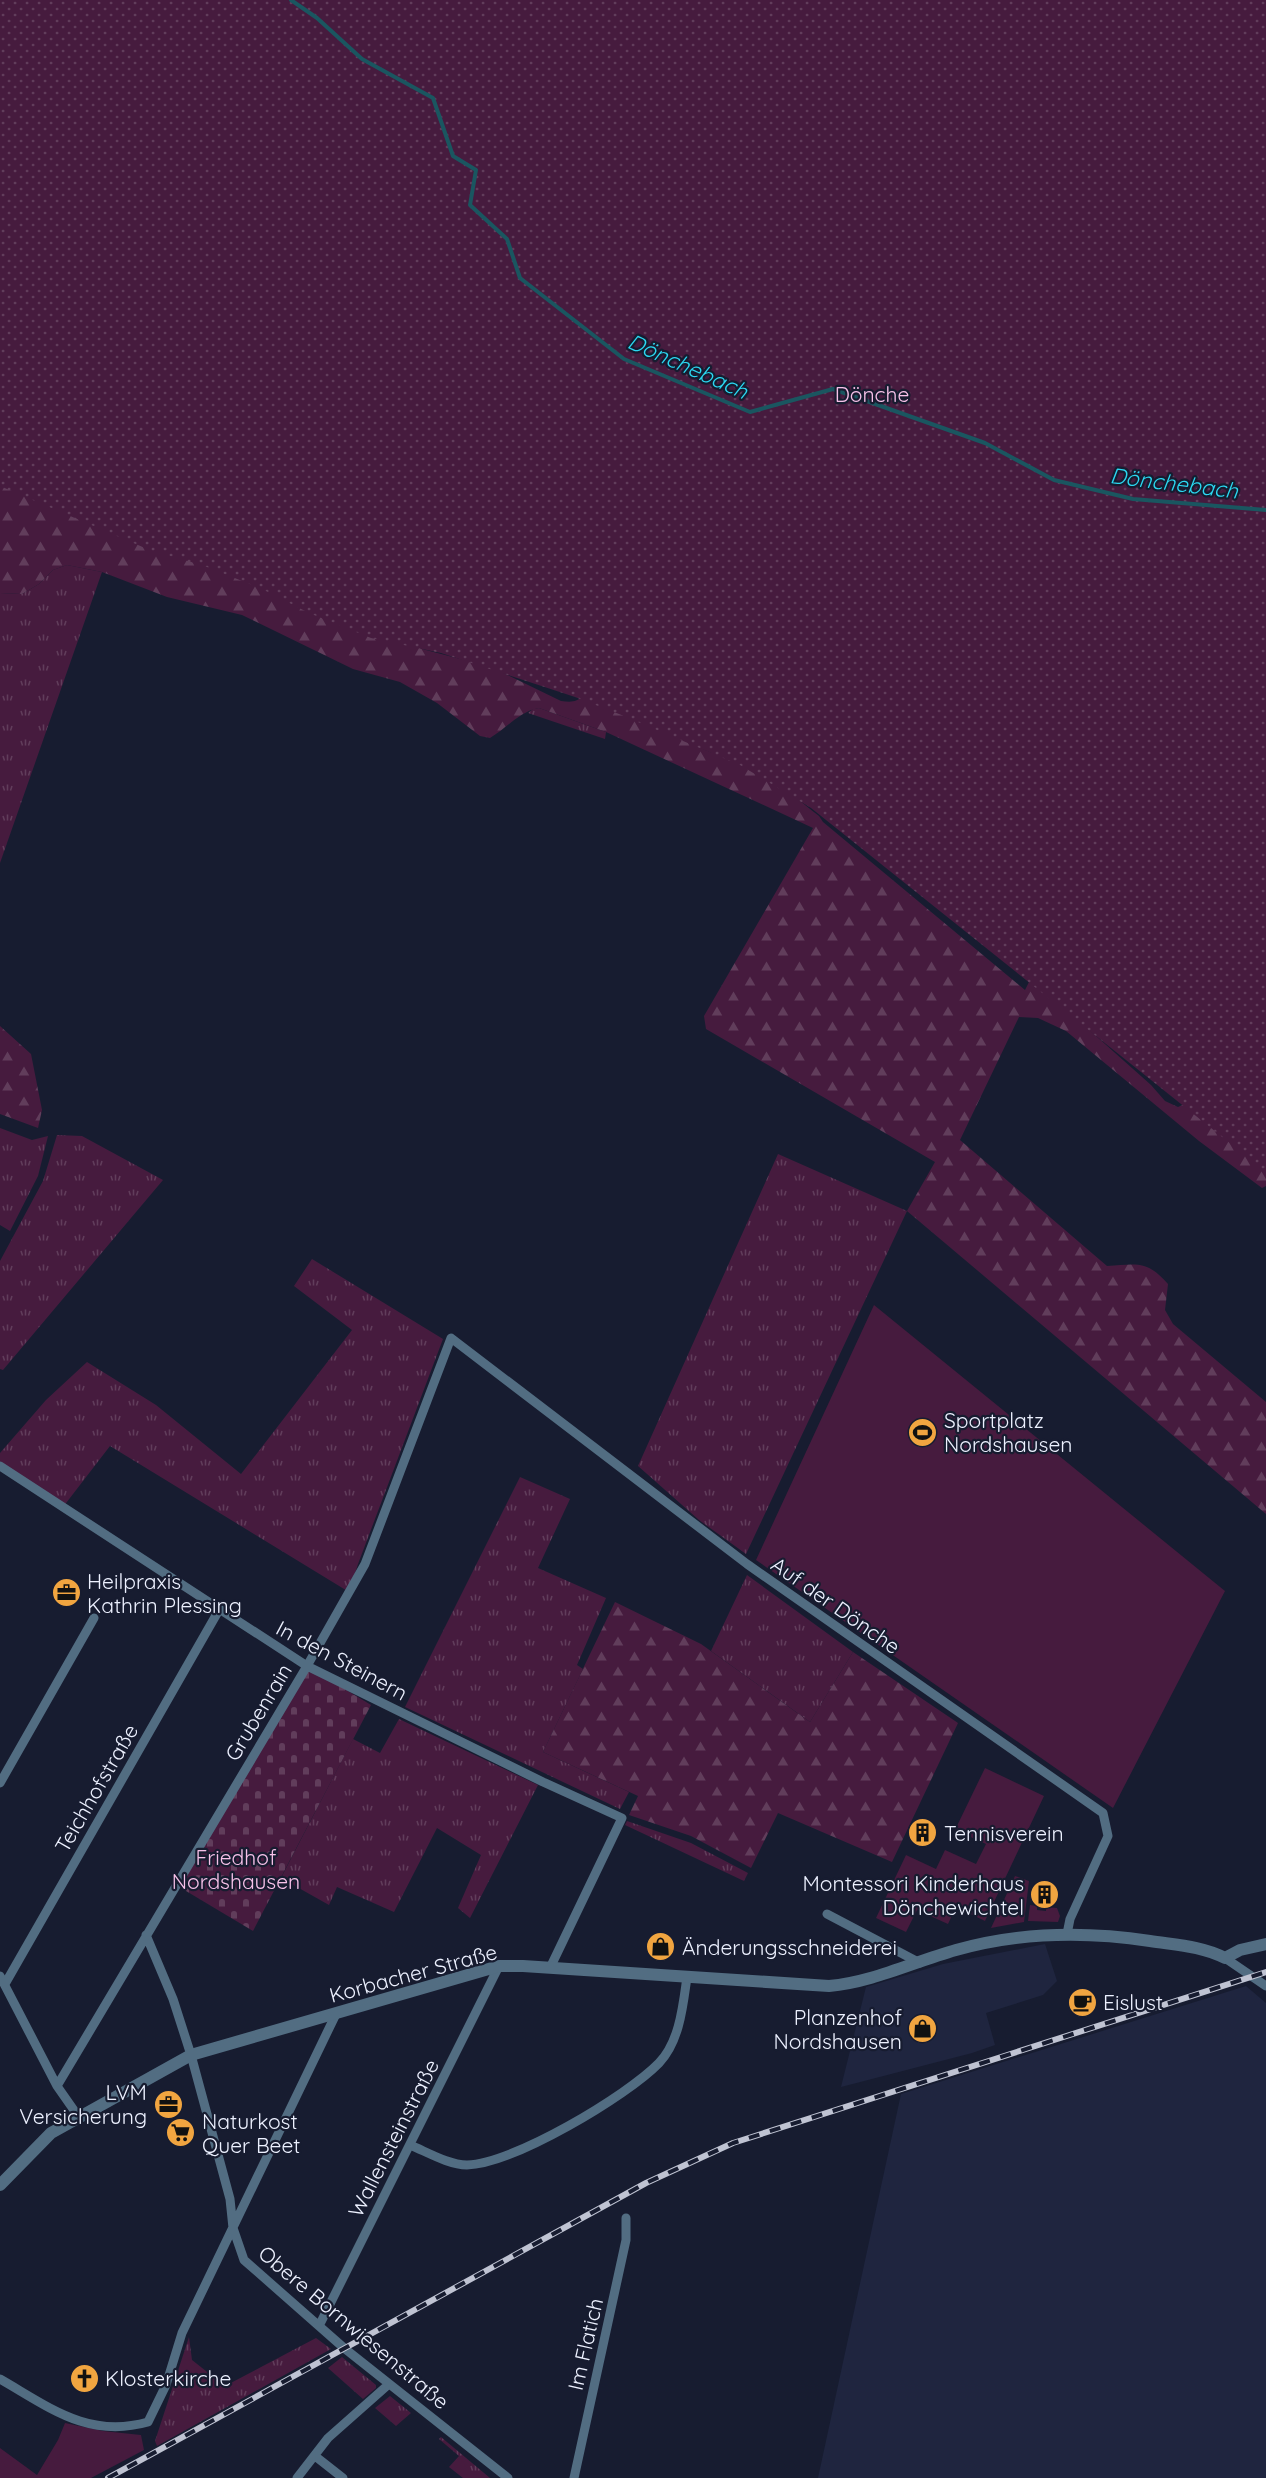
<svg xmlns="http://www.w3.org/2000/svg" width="1266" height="2478" viewBox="0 0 1266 2478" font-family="Quicksand,sans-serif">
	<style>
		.built { fill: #1f253f }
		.grass { fill: url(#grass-tufts) }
		.forest { fill: url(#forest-firs) }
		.cemetery { fill: url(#cemetery-stones) }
		.park { fill: url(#park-dots) }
		.garden { fill: #461b3e }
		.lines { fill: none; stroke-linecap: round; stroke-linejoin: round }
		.stream { stroke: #1a5660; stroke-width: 4 }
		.minor { stroke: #526d82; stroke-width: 9 }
		.tertiary { stroke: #526d82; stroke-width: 12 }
		.rail-casing { stroke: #bfc3d2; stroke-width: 6 }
		.rail { stroke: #171c30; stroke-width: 4; stroke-dasharray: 11; stroke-linecap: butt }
		.labels { text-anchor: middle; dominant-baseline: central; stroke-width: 4.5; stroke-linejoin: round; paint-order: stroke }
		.park-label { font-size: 21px; fill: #f7c1e9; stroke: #171c30 }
		.poi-label { font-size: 21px; fill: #edf1ff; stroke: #171c30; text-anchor: start }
		.street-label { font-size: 21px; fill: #edf1ff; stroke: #171c30 }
		.water-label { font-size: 22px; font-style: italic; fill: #2bd8f1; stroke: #171c30 }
	</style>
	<defs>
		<pattern id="grass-tufts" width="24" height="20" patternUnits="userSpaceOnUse" patternTransform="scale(1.5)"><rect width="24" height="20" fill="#461b3e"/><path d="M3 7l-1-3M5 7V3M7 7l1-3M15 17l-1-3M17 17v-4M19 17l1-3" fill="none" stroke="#613d5b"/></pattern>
		<pattern id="forest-firs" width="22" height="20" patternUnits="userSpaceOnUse" patternTransform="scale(1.5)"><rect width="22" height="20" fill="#461b3e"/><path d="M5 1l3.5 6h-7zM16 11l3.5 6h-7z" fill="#613d5b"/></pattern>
		<pattern id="cemetery-stones" width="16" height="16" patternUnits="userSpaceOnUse" patternTransform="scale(1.5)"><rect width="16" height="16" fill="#461b3e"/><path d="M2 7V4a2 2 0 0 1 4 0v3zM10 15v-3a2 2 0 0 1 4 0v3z" fill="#613d5b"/></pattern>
		<pattern id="park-dots" width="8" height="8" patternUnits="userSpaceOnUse" patternTransform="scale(1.5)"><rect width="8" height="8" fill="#461b3e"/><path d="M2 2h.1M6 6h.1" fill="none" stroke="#613d5b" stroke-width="1.8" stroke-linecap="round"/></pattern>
	</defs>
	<rect width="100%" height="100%" fill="#171c30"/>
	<!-- built -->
	<path class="built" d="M1045,1944L1057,1981L1043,1995L986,2013L995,2045L972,2053L841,2087L866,1987L943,1964Z
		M1246,1986L1266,2003V2478H818L901,2094Z"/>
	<!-- grass -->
	<path class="grass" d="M67,565L102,572L0,863V593L22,594L39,584L53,570Z
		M539,708L606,732L605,739L528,713L533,709Z
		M0,1128L32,1140L48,1136L38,1176L10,1231L0,1225Z
		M57,1135L82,1136L163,1180L3,1370L0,1369V1261L43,1181Z
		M778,1154L907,1211L746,1554L699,1520L638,1466Z
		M312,1259L443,1339L358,1564L349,1592L110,1446L63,1507L0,1466V1453L46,1400L87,1362L156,1405L241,1474L352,1330L294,1286Z
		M520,1477L570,1499L538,1568L606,1598L577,1665L583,1669L543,1752L629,1792L620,1809L405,1707Z
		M747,1575L853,1652L810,1722L711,1651Z
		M399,1719L538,1785L470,1918L458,1908L481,1855L437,1828L394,1912L337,1887L329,1905L281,1878L353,1739L380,1753Z
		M627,1821L691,1843L748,1873L744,1881L625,1825Z
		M189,2337L192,2360L225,2386L316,2338L331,2349L157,2446L155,2441Z
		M342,2357L376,2385V2388L363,2399L328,2368Z
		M390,2396L411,2413L396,2426L375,2408Z
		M441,2437L490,2478H463L449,2467L459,2456L439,2439Z"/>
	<!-- forest -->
	<path class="forest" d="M0,462L422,649L491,667L561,701C570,702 577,703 583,695L694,743C707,754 722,754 737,760C767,772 794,797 819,816L823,822L1025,990L1031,978L1151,1085L1165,1101L1178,1107L1189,1102L1266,1100V1186L1262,1188L1199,1141L1066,1031L1038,1018L1019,1017L960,1140L1107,1266C1137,1264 1147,1260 1168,1284L1165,1310L1173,1324L1266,1402V1514L907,1211L935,1162L706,1029L704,1016L813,828L606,732L539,708C520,711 507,728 490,738L480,736L437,703L400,682L353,669L242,615L167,597L102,572L67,565L53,570L39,584L22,594L0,593Z
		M0,1026L31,1054L42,1110L38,1128L0,1114Z
		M615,1602L701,1644L810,1722L853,1652L958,1723L892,1862L778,1813L751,1868L691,1836L629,1815L638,1796L543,1752Z"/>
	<!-- cemetery -->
	<path class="cemetery" d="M307,1666L371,1705L253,1931L176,1885Z"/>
	<!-- park -->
	<path class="park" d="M0,0H1266V1172L811,808L740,765L619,714L575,697L441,653L371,638L309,613L262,589L202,565L152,551L0,486Z"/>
	<!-- garden -->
	<path class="garden" d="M874,1305L1225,1591L1113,1808L756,1560Z
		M985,1768L1044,1796L985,1921L956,1907L948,1924L917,1910L906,1932L876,1918L906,1855L936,1869L945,1850L976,1864L986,1844L955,1830Z
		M1015,1876L1029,1881L1024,1922L991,1928Z
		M1030,1905L1037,1906V1910L1046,1911V1907L1057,1908L1060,1916L1058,1922L1028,1921Z
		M65,2423L103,2431L141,2435L144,2450L91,2478H0V2448L37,2475L58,2440Z"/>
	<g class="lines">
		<!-- stream -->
		<path class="stream" d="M291,0L317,18L362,59L433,98L453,156L476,170L470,205L507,239L520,278L624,359L750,412L833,389L985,443L1054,480L1133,499L1266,510"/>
		<!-- minor -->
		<path class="minor" d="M0,1466L307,1666L543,1782L622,1818L550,1968
			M0,1783L94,1618
			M827,1914L920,1963
			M146,1935L173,1999L191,2055L230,2199L233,2228L244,2260L344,2348L508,2478
			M1225,1958L1266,1986
			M0,1976L57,2086L78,2116
			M5,1984L219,1610
			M57,2086L307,1666L365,1564L451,1338L747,1564L1103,1813L1108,1836L1070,1919L1067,1934
			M410,2145C427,2152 449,2165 467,2165C513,2164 627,2096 659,2063C680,2041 683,2005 687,1977
			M319,2326L499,1966
			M0,2379C49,2407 88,2439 148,2422L166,2385L182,2333L336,2014
			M315,2456L343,2478
			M297,2478L328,2438L389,2384
			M574,2478L626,2240V2218"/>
		<!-- tertiary -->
		<path class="tertiary" d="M0,2185L51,2133L191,2055L499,1966H523L829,1986C873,1982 913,1962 956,1950C1020,1932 1085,1931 1150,1941C1176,1945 1202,1946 1225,1958L1240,1950L1266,1944"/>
		<defs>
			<path id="rail" d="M108,2478L646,2183L733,2143L1266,1972"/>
		</defs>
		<!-- rail casing -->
		<use href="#rail" class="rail-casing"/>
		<!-- rail -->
		<use href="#rail" class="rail"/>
	</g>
	<!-- icons -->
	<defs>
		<symbol id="stadium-disc" viewBox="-11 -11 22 22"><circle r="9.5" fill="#f1a540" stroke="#171c30"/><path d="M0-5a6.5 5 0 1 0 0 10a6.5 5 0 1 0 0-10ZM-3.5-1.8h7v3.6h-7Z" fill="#111"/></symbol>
		<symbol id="office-disc" viewBox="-11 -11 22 22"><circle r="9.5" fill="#f1a540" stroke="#171c30"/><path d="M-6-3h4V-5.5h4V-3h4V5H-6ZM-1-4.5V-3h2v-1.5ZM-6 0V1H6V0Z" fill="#111"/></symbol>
		<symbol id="building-disc" viewBox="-11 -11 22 22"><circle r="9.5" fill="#f1a540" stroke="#171c30"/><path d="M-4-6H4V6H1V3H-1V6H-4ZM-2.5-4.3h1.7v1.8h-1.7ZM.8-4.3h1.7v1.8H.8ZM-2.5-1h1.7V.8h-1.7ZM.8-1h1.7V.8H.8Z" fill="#111"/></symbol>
		<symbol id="shop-disc" viewBox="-11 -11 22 22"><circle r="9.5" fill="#f1a540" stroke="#171c30"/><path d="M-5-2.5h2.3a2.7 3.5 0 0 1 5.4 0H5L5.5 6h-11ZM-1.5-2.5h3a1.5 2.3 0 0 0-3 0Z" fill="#111"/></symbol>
		<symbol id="cafe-disc" viewBox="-11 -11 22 22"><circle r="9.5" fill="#f1a540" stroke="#171c30"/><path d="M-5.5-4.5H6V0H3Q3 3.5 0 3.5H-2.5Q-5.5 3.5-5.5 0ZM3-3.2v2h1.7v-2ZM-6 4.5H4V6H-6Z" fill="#111"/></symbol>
		<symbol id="supermarket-disc" viewBox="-11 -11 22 22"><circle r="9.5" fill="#f1a540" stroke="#171c30"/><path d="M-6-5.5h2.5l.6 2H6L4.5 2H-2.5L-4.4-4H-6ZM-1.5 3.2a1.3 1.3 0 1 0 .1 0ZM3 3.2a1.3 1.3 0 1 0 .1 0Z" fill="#111"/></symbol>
		<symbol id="church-disc" viewBox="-11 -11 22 22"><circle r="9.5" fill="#f1a540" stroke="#171c30"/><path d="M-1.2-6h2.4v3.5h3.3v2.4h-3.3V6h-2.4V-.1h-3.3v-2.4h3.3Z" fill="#111"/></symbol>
	</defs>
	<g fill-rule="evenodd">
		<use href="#stadium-disc" x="906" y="1416" width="33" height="33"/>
		<use href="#office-disc" x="50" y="1576" width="33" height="33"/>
		<use href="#building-disc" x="906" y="1816" width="33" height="33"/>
		<use href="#building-disc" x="1028" y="1878" width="33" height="33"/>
		<use href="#shop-disc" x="644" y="1930" width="33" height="33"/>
		<use href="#cafe-disc" x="1066" y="1986" width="33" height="33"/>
		<use href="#shop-disc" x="906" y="2012" width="33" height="33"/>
		<use href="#office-disc" x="152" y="2088" width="33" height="33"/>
		<use href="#supermarket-disc" x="164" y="2116" width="33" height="33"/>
		<use href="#church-disc" x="68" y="2362" width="33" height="33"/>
	</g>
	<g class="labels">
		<!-- park labels -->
		<g class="park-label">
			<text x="872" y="394">Dönche</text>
			<text x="236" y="1857">Friedhof<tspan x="236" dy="24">Nordshausen</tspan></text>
		</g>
		<!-- poi labels -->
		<g class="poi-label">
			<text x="944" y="1420">Sportplatz<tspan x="944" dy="24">Nordshausen</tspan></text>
			<text x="87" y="1581">Heilpraxis<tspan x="87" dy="24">Kathrin Plessing</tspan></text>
			<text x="944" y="1833">Tennisverein</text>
			<text x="1024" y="1883" text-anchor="end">Montessori Kinderhaus<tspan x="1024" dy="24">Dönchewichtel</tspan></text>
			<text x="682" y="1947">Änderungsschneiderei</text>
			<text x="1103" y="2002">Eislust</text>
			<text x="902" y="2017" text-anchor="end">Planzenhof<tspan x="902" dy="24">Nordshausen</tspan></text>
			<text x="147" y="2092" text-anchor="end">LVM<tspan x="147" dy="24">Versicherung</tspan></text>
			<text x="202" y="2121">Naturkost<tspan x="202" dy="24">Quer Beet</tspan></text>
			<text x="105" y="2378">Klosterkirche</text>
		</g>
		<!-- street labels -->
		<g class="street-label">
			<text transform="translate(836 1605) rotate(35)">Auf der Dönche</text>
			<text transform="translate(342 1660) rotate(28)">In den Steinern</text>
			<text transform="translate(258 1712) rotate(-59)">Grubenrain</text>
			<text transform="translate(96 1788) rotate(-60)">Teichhofstraße</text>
			<text transform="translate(413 1973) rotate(-15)">Korbacher Straße</text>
			<text transform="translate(393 2138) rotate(-63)">Wallensteinstraße</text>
			<text transform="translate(354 2327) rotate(40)">Obere Bornwiesenstraße</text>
			<text transform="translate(585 2344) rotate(-77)">Im Flatich</text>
		</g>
		<!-- water labels -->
		<g class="water-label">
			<text transform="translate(688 366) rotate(24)">Dönchebach</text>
			<text transform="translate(1174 483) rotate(7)">Dönchebach</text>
		</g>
	</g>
</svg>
